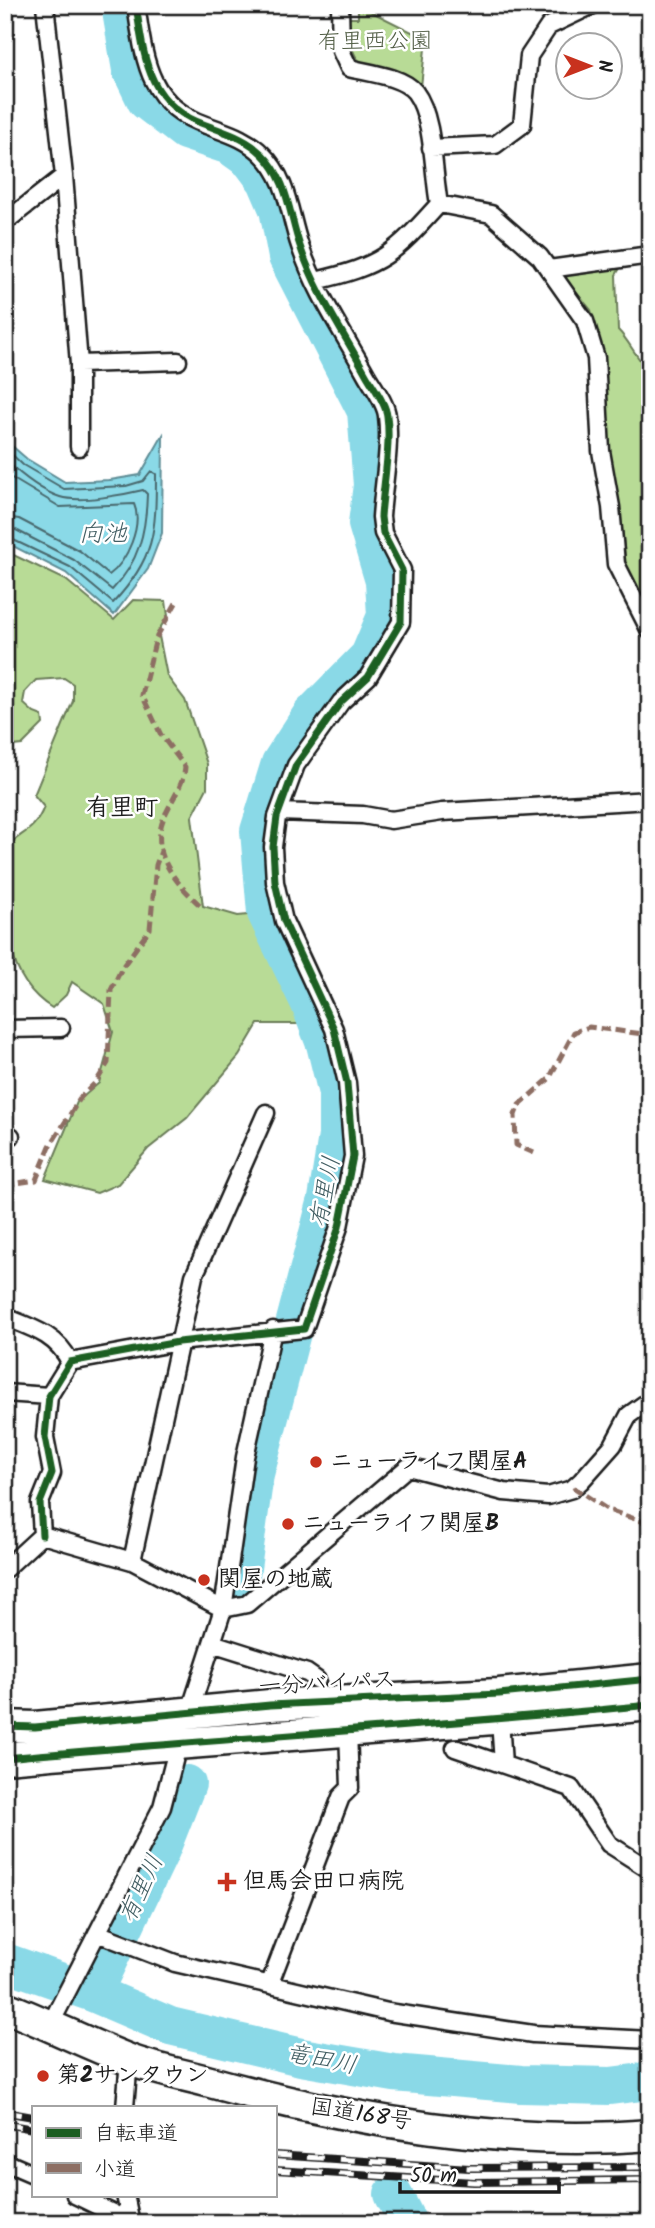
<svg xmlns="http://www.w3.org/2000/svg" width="655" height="2228" viewBox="0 0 655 2228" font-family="Kalam,'Klee One',sans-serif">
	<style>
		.green { fill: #b8db96; stroke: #6a7c59; stroke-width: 2 }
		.water { fill: #8ad9e7; stroke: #5e8d96; stroke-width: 2 }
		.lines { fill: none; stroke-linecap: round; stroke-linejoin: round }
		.shore { stroke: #48686d; stroke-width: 2 }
		.river { stroke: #8ad9e7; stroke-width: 38 }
		.street-casing { stroke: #1c1c1c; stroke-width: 21 }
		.highway-casing { stroke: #1c1c1c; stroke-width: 35 }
		.street { stroke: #fff; stroke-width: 16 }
		.highway { stroke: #fff; stroke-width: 30 }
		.rail-casing { stroke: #1c1c1c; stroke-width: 8 }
		.rail { stroke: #fff; stroke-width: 5; stroke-dasharray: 16; stroke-linecap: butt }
		.quiet { stroke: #8d6e63; stroke-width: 5; stroke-dasharray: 10 5; stroke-linecap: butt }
		.cycleway-casing { stroke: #fff; stroke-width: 11 }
		.cycleway { stroke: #1b5e20; stroke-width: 7 }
		.poi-dot { fill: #c8321e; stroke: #fff; stroke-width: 2.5 }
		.labels { text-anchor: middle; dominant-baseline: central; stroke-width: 5; stroke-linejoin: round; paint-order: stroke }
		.park-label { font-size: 23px; fill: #535f47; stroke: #fff }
		.poi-label { font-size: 23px; font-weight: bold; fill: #1c1c1c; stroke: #fff; text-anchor: start }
		.street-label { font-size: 23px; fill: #1c1c1c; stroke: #fff }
		.water-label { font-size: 24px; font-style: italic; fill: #425e63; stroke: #fff }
		.neighbourhood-label { font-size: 24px; font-weight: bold; fill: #1c1c1c; stroke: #fff }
	</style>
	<rect width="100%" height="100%" fill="#fff"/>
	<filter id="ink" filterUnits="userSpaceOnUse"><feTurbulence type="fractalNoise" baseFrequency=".0143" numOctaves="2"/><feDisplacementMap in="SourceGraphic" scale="14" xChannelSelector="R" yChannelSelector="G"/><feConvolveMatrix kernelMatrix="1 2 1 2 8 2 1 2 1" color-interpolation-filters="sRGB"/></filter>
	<g filter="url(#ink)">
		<!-- green -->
		<path class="green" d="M358,5L426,39L421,87C382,52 349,91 349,18H358Z
			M623,263L616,275L618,330C629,341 634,354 645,366H650V612L626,567L621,518L606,441L599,340L591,310L563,277L569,272Z
			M5,551L66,580L114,620L133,600L166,601L168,616L158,631L167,676L185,700L207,764V788L192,817L203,906L238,916L258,914L268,946L307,1017L301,1024H258L239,1056L187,1118L148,1149L118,1184L97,1193L45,1179L77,1102L99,1083L113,1032L104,1004L72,982L66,995L52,1008C0,976 5,911 5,849C22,830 33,834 44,807L34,795L73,701V684L64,678L36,680L25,692L23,703L34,713L42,716L43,724L22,745L5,747Z"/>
		<!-- water -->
		<path class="water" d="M163,435L162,533L148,569L114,615L66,573L5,542V440L27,459L65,482L110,480L140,475Z"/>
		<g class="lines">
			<!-- shore -->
			<path class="shore" d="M5,448L23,465L64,489L126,486L143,481L151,471L156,474C156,532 155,558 113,603L70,567L5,536
				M5,460C19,473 41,491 60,497C80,503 123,495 143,490L147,494C146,532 139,562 112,590L74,560L14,529L5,527
				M5,474L60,507L134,504C143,525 127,562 109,575L80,551L19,519L5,517"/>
			<!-- river -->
			<path class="river" d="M120,5L131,70L146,101L185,131L230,146L251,161L266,181L278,209L287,257L366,411L372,485L367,524L384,581L386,616L369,656L311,715L280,763L259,831L266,913L309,1002L325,1044L337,1093V1136L327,1199L255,1474L238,1597
				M5,1962L93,1993L170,2026L301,2057L394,2073L521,2084L610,2086L650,2081
				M93,1993L161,1850L187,1784
				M393,2194L408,2223"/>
			<defs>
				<path id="street" d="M45,5L64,176L79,364V447
					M340,5L341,51L349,68C368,73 402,76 415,92C434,117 433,173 439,204L491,214L540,257L585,321L596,358L601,451L611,507L616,564L650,631
					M431,148L495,145L522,125L529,56L549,26L593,5
					M5,222L64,176
					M549,269L650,255
					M315,281C382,266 394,254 439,204
					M79,364L178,361
					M279,812L363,815L391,820L442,812L650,800
					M5,1029L61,1028
					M5,1136H11
					M5,1317C33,1328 57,1335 70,1362
					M5,1393L49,1396
					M42,1535L40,1503L52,1473L45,1437L49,1396L70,1362L178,1342L304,1329L339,1227L353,1156L347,1083L334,1029L284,921L275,882L273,847L277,817L296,765L341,702L368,677L401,622L402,570L383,533L381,517C383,486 391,446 387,416C386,403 372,385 366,374C343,332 315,291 300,246C289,214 288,179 262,154C246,138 227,133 206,125C147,105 144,57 136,5
					M132,1561L194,1276L266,1113
					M5,1569L42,1535L132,1561L223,1609L247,1604L408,1467L504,1492L548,1496L572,1489L581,1481L613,1445L629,1415L650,1400
					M212,1643L307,1673L317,1680
					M188,1717L223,1609L245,1457L273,1330
					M500,1720L503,1764
					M455,1748L571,1788L609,1844L650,1870
					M97,1933L175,1963L388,2012L533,2034L650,2040
					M270,1983L341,1797L350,1788L348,1729
					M50,2025L162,1807L180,1738
					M125,2107L129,2060
					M5,2162L33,2174
					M75,2195L131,2222
					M125,2195L131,2223"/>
				<path id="highway" d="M5,1726L35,1727L270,1705L499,1694L650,1679
					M5,1758C220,1739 435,1726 650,1705
					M5,2007C46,2023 86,2043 127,2059C155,2070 186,2075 214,2083C351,2121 508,2147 650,2135"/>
			</defs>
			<!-- street casing -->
			<use href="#street" class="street-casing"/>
			<!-- highway casing -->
			<use href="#highway" class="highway-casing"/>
			<!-- street -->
			<use href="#street" class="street"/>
			<!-- highway -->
			<use href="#highway" class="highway"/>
			<defs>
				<path id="rail" d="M5,2112L33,2117
					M5,2124L33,2129
					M275,2155L469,2168L650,2167
					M275,2170L474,2182L650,2180"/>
			</defs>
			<!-- rail casing -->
			<use href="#rail" class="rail-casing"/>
			<!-- rail -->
			<use href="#rail" class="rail"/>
			<!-- quiet -->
			<path class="quiet" d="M176,603L156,638L142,695L161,735L185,767C184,783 173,798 166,813C146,852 177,884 203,908
				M534,1153L516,1145L515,1115L519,1105L549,1079L574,1032L589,1027L650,1035
				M5,1185L36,1180L50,1146L81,1097L96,1082L108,1063L111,990L123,966L150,929L156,865L161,851
				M573,1487L608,1510L650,1524"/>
			<defs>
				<path id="cycleway" d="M42,1535L40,1503L52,1473L45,1437L49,1396L70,1362L178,1342L304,1329L339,1227L353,1156L347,1083L334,1029L284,921L275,882L273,847L277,817L296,765L341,702L368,677L401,622L402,570L383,533L381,517C383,486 391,446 387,416C386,403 372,385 366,374C343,332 315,291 300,246C289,214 288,179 262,154C246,138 227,133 206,125C147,105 144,57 136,5
					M5,1726L35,1727L270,1705L499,1694L650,1679
					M5,1758C220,1739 435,1726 650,1705"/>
			</defs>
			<!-- cycleway casing -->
			<use href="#cycleway" class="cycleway-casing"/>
			<!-- cycleway -->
			<use href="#cycleway" class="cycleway"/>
		</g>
	</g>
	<!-- markers -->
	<g class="poi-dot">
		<circle cx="316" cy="1462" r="7"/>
		<circle cx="288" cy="1524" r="7"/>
		<circle cx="204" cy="1580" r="7"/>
		<path d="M223.5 1871.5h7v7h7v7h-7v7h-7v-7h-7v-7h7z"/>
		<circle cx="43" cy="2076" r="7"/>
	</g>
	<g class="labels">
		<!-- park labels -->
		<g class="park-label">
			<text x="375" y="42">有里西公園</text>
		</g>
		<!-- poi labels -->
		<g class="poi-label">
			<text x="330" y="1462">ニューライフ関屋A</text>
			<text x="302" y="1524">ニューライフ関屋B</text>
			<text x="218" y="1580">関屋の地蔵</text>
			<text x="243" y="1882">但馬会田口病院</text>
			<text x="57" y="2076">第2サンタウン</text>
		</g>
		<!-- street labels -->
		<g class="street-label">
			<text transform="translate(327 1684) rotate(-3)">一分バイパス</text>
			<text transform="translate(361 2115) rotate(9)">国道168号</text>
		</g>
		<!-- water labels -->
		<g class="water-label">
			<text x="103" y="534">向池</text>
			<text transform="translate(326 1192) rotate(-79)">有里川</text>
			<text transform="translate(142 1889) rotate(-65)">有里川</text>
			<text transform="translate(321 2060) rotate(11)">竜田川</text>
		</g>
		<!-- neighbourhood labels -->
		<g class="neighbourhood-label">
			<text x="122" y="808">有里町</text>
		</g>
	</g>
	<!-- margin -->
	<rect width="655" height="2228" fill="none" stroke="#fff" stroke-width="28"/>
	<rect x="14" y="14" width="627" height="2200" fill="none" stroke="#1c1c1c" stroke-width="2.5" filter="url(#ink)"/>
	<!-- legend -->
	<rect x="32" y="2106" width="245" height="91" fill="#ffffff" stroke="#a4a4a4" stroke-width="2"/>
	<rect x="46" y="2128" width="35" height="10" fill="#1b5e20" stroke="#a4a4a4" stroke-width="2"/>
	<text x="94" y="2140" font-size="21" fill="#1c1c1c">自転車道</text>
	<rect x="46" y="2163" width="35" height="10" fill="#8d6e63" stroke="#a4a4a4" stroke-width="2"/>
	<text x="94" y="2176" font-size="21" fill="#1c1c1c">小道</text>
	<!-- north arrow -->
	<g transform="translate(589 66) rotate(90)"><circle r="33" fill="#ffffff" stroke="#a4a4a4" stroke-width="2"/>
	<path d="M0-5L12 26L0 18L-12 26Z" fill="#c8321e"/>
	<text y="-10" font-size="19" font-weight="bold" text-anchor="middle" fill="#1c1c1c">N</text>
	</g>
	<!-- scale -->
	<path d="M400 2182v10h159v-10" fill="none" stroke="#1c1c1c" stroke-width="3.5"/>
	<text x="410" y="2182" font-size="21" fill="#1c1c1c" stroke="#ffffff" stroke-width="5" paint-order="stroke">50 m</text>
</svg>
